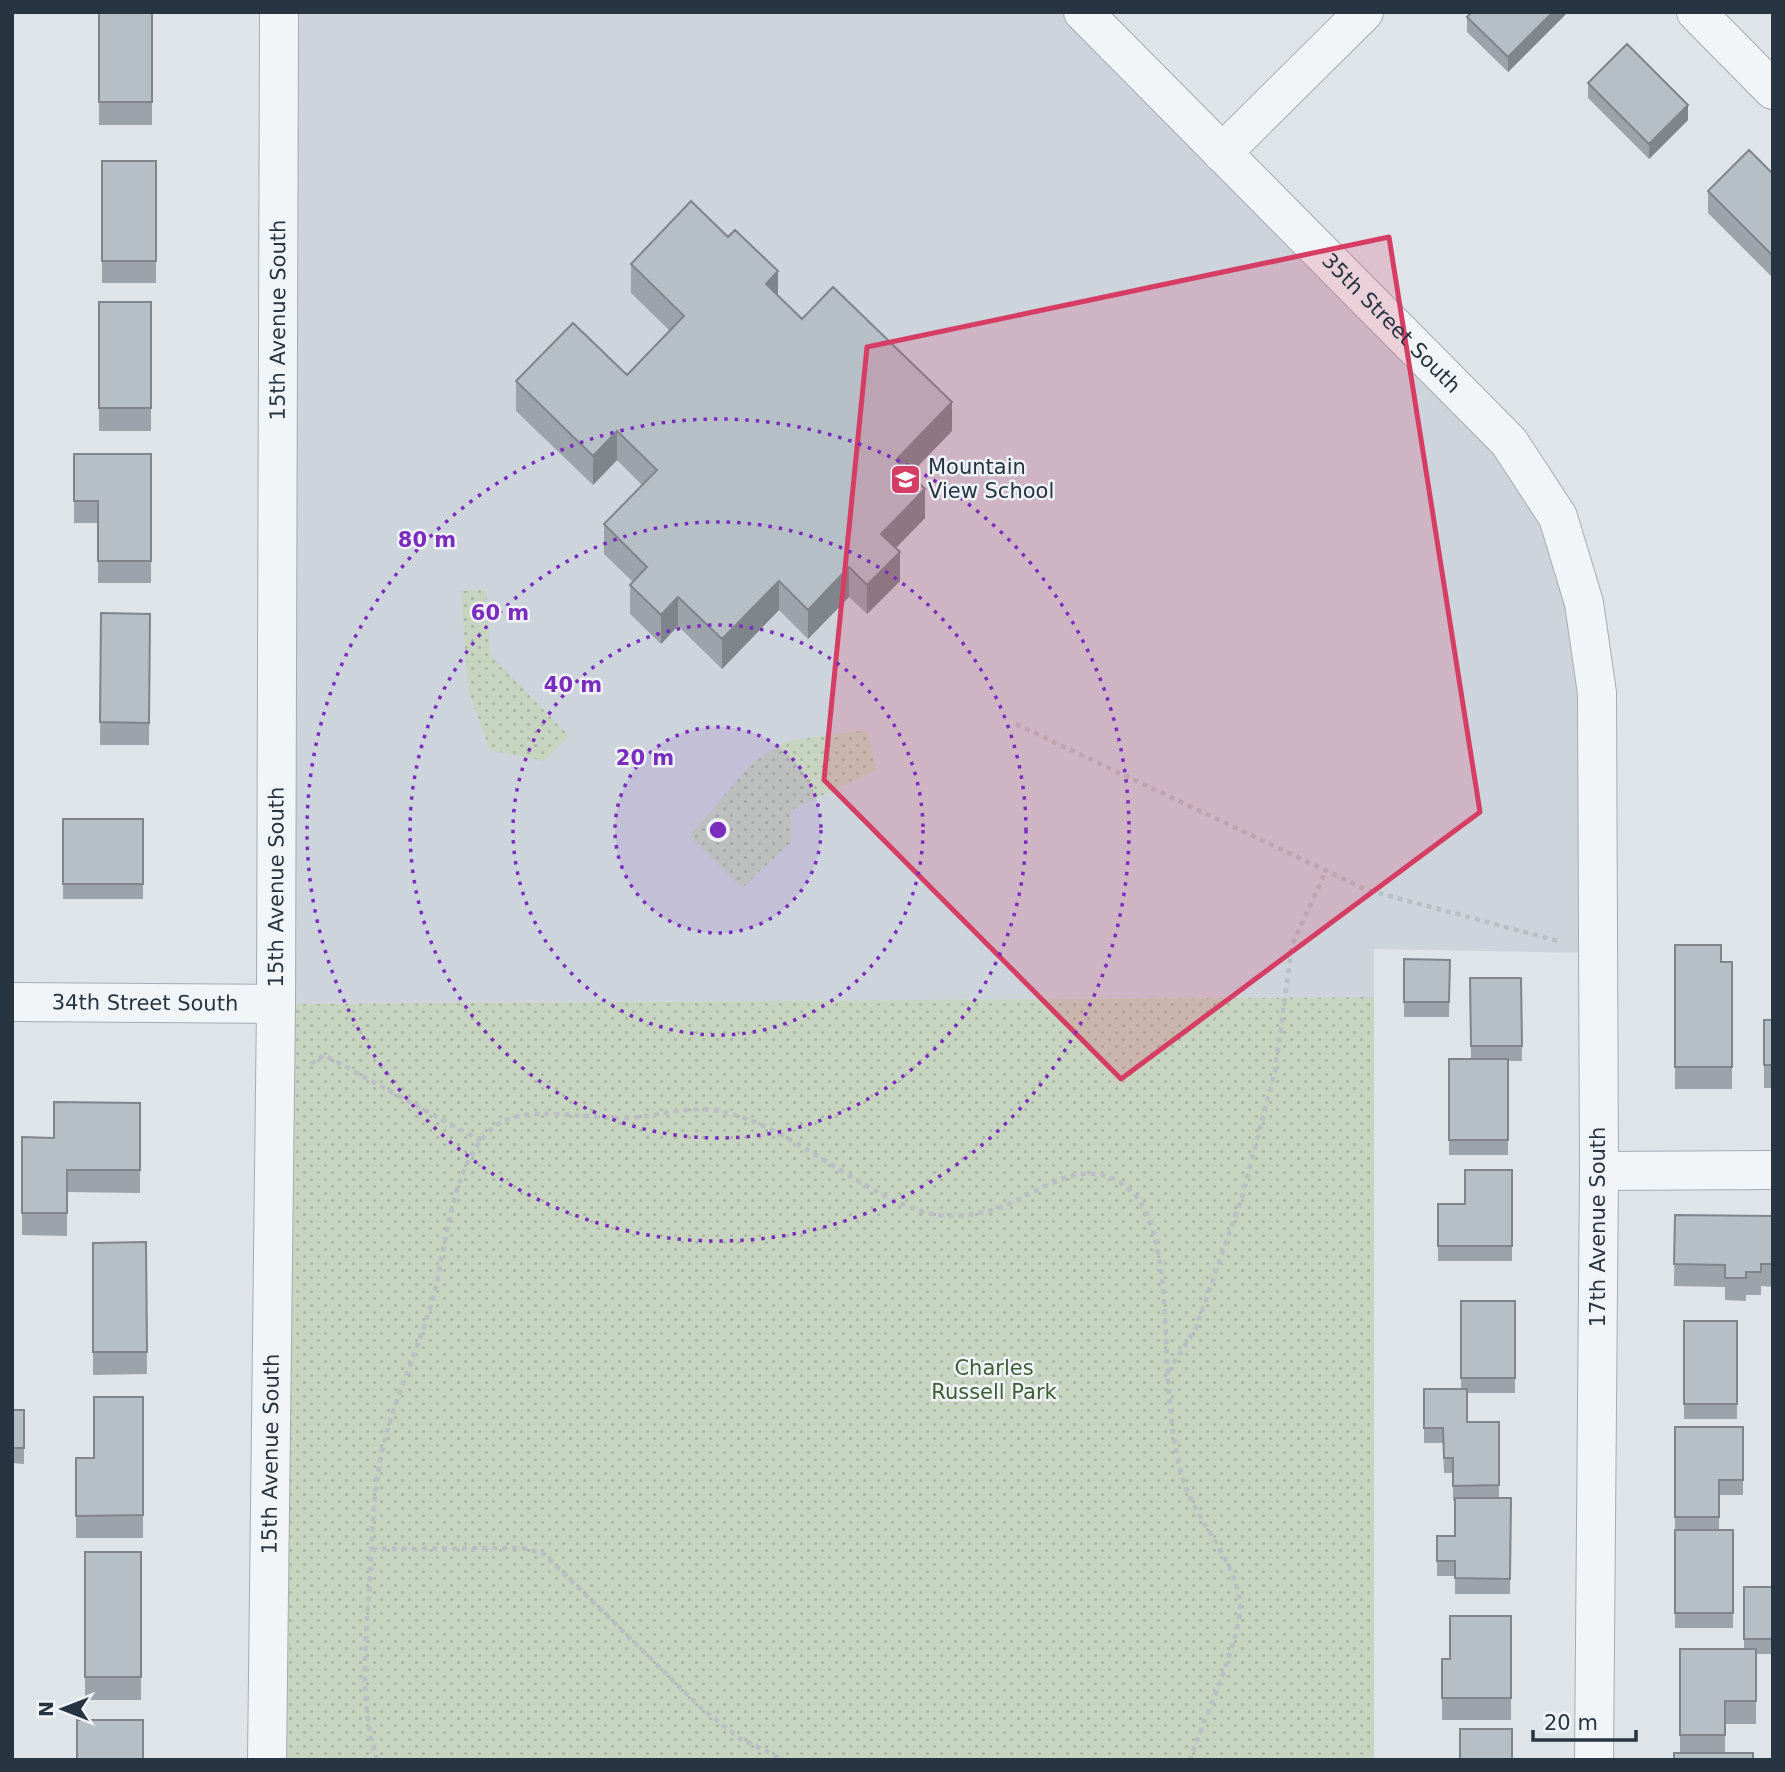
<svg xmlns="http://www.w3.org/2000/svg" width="1785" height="1772" viewBox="0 0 1785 1772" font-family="'DejaVu Sans',sans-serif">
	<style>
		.built { fill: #cdd4db }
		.park { fill: url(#park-dots) }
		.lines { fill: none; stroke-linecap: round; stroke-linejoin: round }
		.minor-casing { stroke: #a4acb3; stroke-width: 40 }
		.path { stroke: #b9bfc4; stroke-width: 4.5; stroke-dasharray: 5 5; stroke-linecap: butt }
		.minor { stroke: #f2f5f7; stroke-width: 38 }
		.wall { fill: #9da3aa }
		.shaded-wall { fill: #7f858b }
		.building { fill: #b6bec6; stroke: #7f858b; stroke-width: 2 }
		.marked { fill: #d63d65; fill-opacity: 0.2; stroke: #d63d65; stroke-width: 5; stroke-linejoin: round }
		.ring { fill: none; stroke: #7b2cbf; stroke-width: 3.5; stroke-dasharray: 3.5 7 }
		.labels { text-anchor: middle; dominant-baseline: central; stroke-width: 5; stroke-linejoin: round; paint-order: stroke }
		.street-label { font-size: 21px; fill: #273441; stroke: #eff3f7 }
		.poi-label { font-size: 21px; fill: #273441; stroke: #eff3f7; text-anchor: start }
		.park-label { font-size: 21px; fill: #405e34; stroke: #eff3f7 }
		.centre { fill: #7b2cbf; stroke: #eff3f7; stroke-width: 3.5 }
		.ring-label { font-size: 21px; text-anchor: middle; font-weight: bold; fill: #7b2cbf; stroke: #eff3f7; stroke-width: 5; stroke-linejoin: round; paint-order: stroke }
	</style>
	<defs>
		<pattern id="park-dots" width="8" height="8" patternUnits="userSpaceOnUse" patternTransform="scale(1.75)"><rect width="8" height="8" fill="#c7d4c0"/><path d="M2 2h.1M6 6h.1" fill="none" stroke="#abb7a6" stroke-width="1.8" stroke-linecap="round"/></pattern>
	</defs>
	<rect width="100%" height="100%" fill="#dfe4e9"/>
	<!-- built -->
	<path class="built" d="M279,12H1083L1509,442L1584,603L1596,953L1374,949V997L276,1004Z"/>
	<!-- park -->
	<path class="park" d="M486,590L490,655L569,736L544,761L490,750L468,690L461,591Z
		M867,730L876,770L791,810V842L742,888L690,836L752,763L787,741Z
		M1374,997V1760H270L276,1004Z"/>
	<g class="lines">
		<defs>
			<g id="minor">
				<path id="s1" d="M1083,12L1509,442L1558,517L1584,603L1597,693L1599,1171L1594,1760"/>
				<path d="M1696,12L1773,90"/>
				<path d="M1222,153L1364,12"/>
				<path id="s2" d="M12,1002L276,1004"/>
				<path d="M1599,1171L1773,1170"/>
				<path id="s3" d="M267,1760L276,1004L279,12"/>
			</g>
		</defs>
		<!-- minor casing -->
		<use href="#minor" class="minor-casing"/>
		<!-- path -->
		<path class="path" d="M1016,724L1367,890L1562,942
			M311,1064L324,1055L481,1141
			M1168,1372L1196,1328L1242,1197L1275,1071L1292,945L1326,871
			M372,1549L522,1548L543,1553L699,1706L739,1738L784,1760
			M377,1760C358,1700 366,1639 370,1577C372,1539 373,1498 380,1461C391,1403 419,1351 434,1294C447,1245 452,1145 506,1120C532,1108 584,1117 613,1118C648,1120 684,1104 719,1111C792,1125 857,1194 928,1213C952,1219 980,1215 1004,1206C1045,1189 1086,1153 1129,1189C1172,1226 1163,1348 1170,1404C1172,1428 1176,1457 1183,1480C1197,1523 1235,1558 1240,1603C1243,1636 1202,1723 1190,1760"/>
		<!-- minor -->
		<use href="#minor" class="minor"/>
	</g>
	<!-- wall -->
	<path class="wall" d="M99,12H152V125H99Z
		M1568,12L1508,72L1467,32V17Z
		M1588,83L1688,120L1649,159L1588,98Z
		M102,161H156V283H102Z
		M1773,174V278L1708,213V191Z
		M728,237L778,296L802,319L952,431L910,474L925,518L896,548L900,581L867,614L849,597L808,639L779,610L722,669L678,626L661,644L630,614V585L633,582L604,554V524L642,485L617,460L593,485L516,411V381L627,375L670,331L631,293V264Z
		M99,302H151V431H99Z
		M74,454H151V583H98V523H74Z
		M101,613L150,614L149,745H100Z
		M63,819H143V899H63Z
		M1675,945L1721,962H1732V1089H1675Z
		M1404,959L1450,960L1449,1017H1404Z
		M1470,978H1521L1522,1061H1508V1155H1449V1059H1471Z
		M1764,1020H1773V1088H1764Z
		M140,1103V1193L67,1192V1236L22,1235V1137L54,1138Z
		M1512,1170V1261H1438V1204H1465Z
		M1675,1215L1773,1216V1287L1761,1286V1295H1746V1301L1725,1300V1287L1674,1286Z
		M146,1242L147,1374L93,1375V1243Z
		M1461,1301H1515V1393H1467V1422H1499V1498H1511L1510,1594H1455V1576H1437V1536H1455V1501H1453V1473H1444L1443,1443H1424V1389H1461Z
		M1684,1321H1737V1419H1684Z
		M143,1397V1538H76V1458H94Z
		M12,1410H24V1464L12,1463Z
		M1675,1427H1743V1495H1719V1530H1733V1628H1675Z
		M85,1552H141V1700H85Z
		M1744,1587H1773V1654H1756V1724H1725V1753H1680V1649H1744Z
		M1511,1616V1720H1442V1659H1450Z"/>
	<!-- shaded-wall -->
	<path class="shaded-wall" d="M1553,12H1568L1508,72V57Z
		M1688,105V120L1649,159V144Z
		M778,271V300L766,284Z
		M952,402V431L896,489V460Z
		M617,431V460L593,485V456Z
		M925,489V518L881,563V534Z
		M900,552V581L867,614V585Z
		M849,567V597L808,639V610Z
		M779,581V610L722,669V639Z
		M678,597V626L661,644V615Z"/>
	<!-- building -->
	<path class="building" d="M99,12H152V102H99Z
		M1472,12H1553L1508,57L1467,17Z
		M1627,44L1688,105L1649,144L1588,83Z
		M1749,150L1773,174V256L1708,191Z
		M102,161H156V261H102Z
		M691,201L728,237L735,230L778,271L766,284L802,319L833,287L952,402L896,460L925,489L881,534L900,552L867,585L849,567L808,610L779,581L722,639L678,597L661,615L630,585L647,567L604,524L657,470L617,431L593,456L516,381L573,323L627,375L684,316L631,264Z
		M99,302H151V408H99Z
		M74,454H151V561H98V501H74Z
		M101,613L150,614L149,723L100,722Z
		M63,819H143V884H63Z
		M1675,945H1721V962H1732V1067H1675Z
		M1404,959L1450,960L1449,1002H1404Z
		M1470,978H1521L1522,1046H1471Z
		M1764,1020H1773V1065H1764Z
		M1449,1059H1508V1140H1449Z
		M54,1102L140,1103V1170H67V1213H22V1137L54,1138Z
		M1465,1170H1512V1246H1438V1204H1465Z
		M1675,1215L1773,1216V1264H1761V1272H1746V1278H1725V1265L1674,1264Z
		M146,1242L147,1352H93V1243Z
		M1461,1301H1515V1378H1461Z
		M1684,1321H1737V1404H1684Z
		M1424,1389H1467V1422H1499V1485L1453,1486V1458H1444L1443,1428H1424Z
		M94,1397H143V1515L76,1516V1458H94Z
		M12,1410H24V1448H12Z
		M1675,1427H1743V1480H1719V1517H1675Z
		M1455,1498H1511L1510,1579L1455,1578V1561H1437V1536H1455Z
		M1675,1530H1733V1613H1675Z
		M85,1552H141V1677H85Z
		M1744,1587H1773V1639H1744Z
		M1450,1616H1511V1698H1442V1659H1450Z
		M1680,1649H1756V1701H1725V1735H1680Z
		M77,1720H143V1760H77Z
		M1460,1729H1512V1760H1460Z
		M1674,1753H1753V1760H1674Z"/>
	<!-- marked area -->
	<path class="marked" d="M1389,237L1480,812L1121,1079L824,780L867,347Z"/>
	<!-- distance rings -->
	<circle cx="718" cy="830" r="103" fill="#7b2cbf" fill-opacity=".12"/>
	<g class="ring">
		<circle cx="718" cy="830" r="103"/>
		<circle cx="718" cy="830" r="205"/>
		<circle cx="718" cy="830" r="308"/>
		<circle cx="718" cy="830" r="411"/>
	</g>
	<!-- icons -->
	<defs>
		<symbol id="school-square" viewBox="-11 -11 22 22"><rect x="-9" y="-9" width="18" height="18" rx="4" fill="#d63d65" stroke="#eff3f7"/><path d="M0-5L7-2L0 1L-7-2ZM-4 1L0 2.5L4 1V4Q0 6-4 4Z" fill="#fff"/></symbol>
	</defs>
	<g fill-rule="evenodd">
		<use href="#school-square" x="888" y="462" width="35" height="35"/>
	</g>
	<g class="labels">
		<!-- street labels -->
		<g class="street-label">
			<text stroke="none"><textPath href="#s3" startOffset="1440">15th Avenue South</textPath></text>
			<text stroke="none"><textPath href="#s1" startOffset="438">35th Street South</textPath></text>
			<text stroke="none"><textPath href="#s3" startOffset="873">15th Avenue South</textPath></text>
			<text stroke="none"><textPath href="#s2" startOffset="133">34th Street South</textPath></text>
			<text transform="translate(1598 1227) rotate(-90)">17th Avenue South</text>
			<text stroke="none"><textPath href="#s3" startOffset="306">15th Avenue South</textPath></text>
		</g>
		<!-- poi labels -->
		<g class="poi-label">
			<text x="928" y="467">Mountain<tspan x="928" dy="24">View School</tspan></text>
		</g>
		<!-- park labels -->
		<g class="park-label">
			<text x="994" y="1368">Charles<tspan x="994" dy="24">Russell Park</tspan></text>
		</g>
	</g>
	<circle cx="718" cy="830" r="10" class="centre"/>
	<g class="ring-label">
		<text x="427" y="547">80 m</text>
		<text x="500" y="620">60 m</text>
		<text x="573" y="692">40 m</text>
		<text x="645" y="765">20 m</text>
	</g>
	<!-- border -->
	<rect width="1785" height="1772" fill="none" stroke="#273441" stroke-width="28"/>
	<!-- north arrow -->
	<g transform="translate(63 1709) rotate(270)" stroke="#eff3f7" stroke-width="5" paint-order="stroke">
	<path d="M0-5L12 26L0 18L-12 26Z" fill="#273441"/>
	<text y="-10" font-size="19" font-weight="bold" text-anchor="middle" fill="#273441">N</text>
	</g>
	<!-- scale -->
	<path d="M1533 1730v10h103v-10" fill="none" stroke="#273441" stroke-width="3.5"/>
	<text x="1544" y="1730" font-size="21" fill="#273441" stroke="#eff3f7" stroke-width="5" paint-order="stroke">20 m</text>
</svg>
